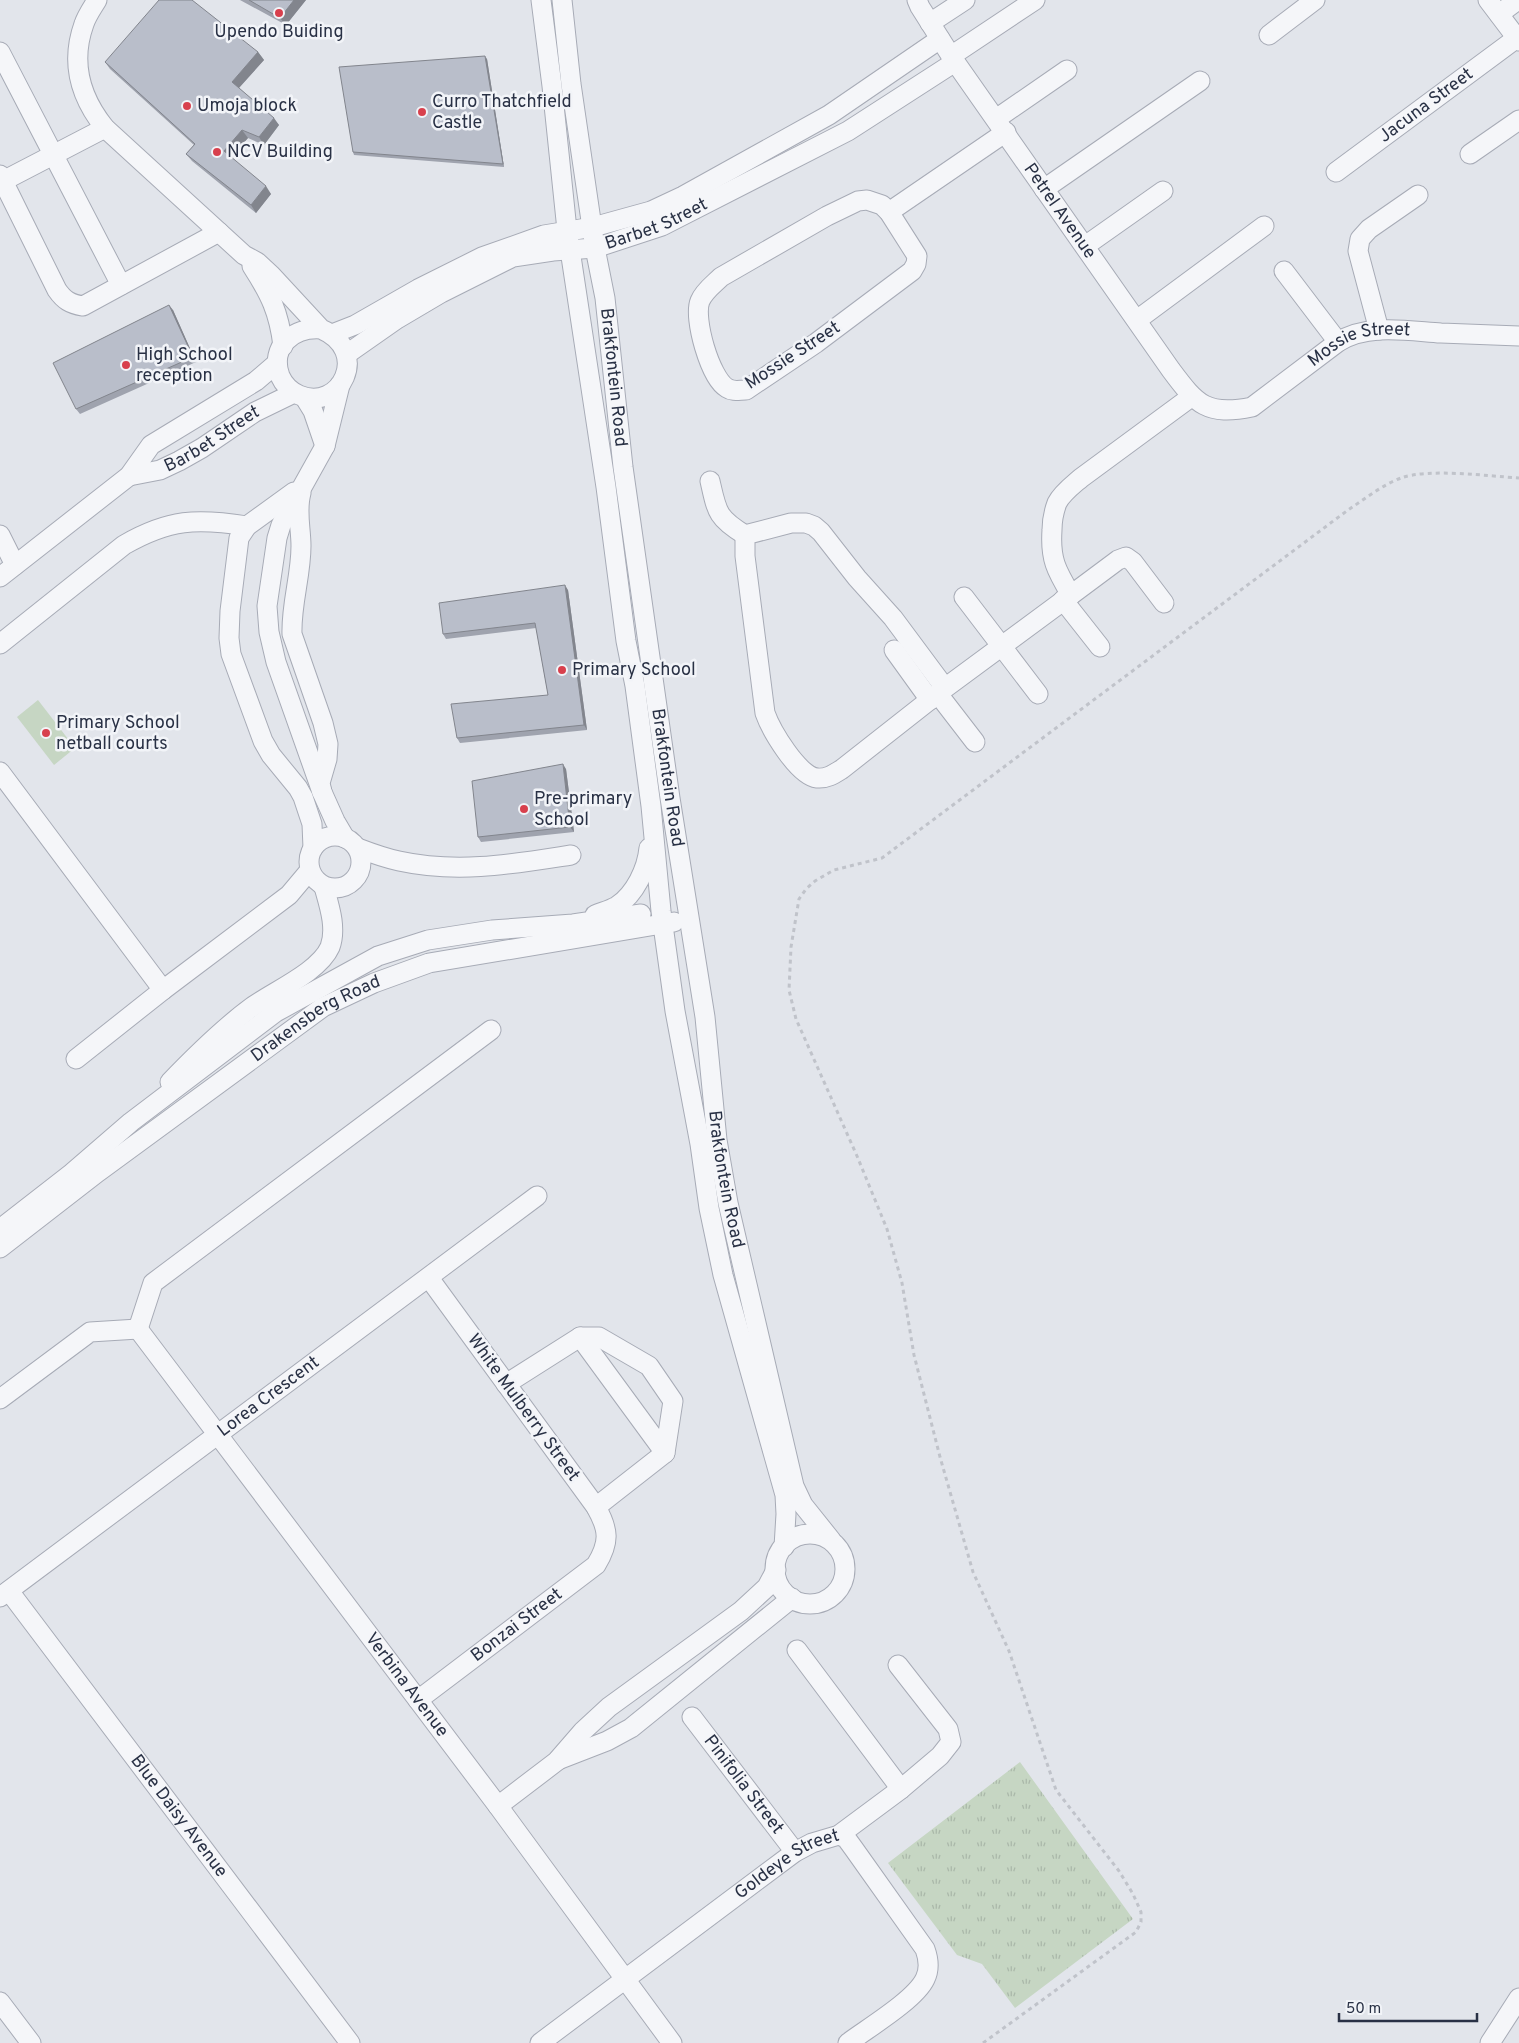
<svg xmlns="http://www.w3.org/2000/svg" width="1519" height="2043" viewBox="0 0 1519 2043" font-family="Overpass,sans-serif">
	<style>
		.park { fill: url(#park-tufts) }
		.pitch { fill: #c6d6c3 }
		.lines { fill: none; stroke-linecap: round; stroke-linejoin: round }
		.minor-casing { stroke: #a7abb6; stroke-width: 21 }
		.path { stroke: #c0c3ca; stroke-width: 3; stroke-dasharray: 4 4; stroke-linecap: butt }
		.minor { stroke: #f5f6f9; stroke-width: 19 }
		.wall { fill: #9fa3ae }
		.shaded-wall { fill: #82858d }
		.building { fill: #b9beca; stroke: #82858d }
		.poi-dot { fill: #d8404d; stroke: #f2f4f8; stroke-width: 2 }
		.labels { text-anchor: middle; dominant-baseline: central; stroke-width: 5; stroke-linejoin: round; paint-order: stroke }
		.poi-label { font-size: 18px; fill: #293145; stroke: #f2f4f8; text-anchor: start }
		.street-label { font-size: 18px; fill: #293145; stroke: #f2f4f8 }
	</style>
	<defs>
		<pattern id="park-tufts" width="24" height="20" patternUnits="userSpaceOnUse" patternTransform="scale(1.25)"><rect width="24" height="20" fill="#c6d6c3"/><path d="M3 7l-1-3M5 7V3M7 7l1-3M15 17l-1-3M17 17v-4M19 17l1-3" fill="none" stroke="#aab8a9"/></pattern>
	</defs>
	<rect width="100%" height="100%" fill="#e2e5eb"/>
	<!-- park -->
	<path class="park" d="M1020,1762L1133,1919L1015,2008L982,1964L957,1955L888,1863Z"/>
	<!-- pitch -->
	<path class="pitch" d="M38,700L75,748L54,765L17,717Z"/>
	<g class="lines">
		<defs>
			<g id="minor">
				<path d="M97,0C93,7 87,15 84,24C70,63 80,97 105,128L244,255L257,262L271,275L321,329C372,351 340,413 299,395C290,391 284,385 280,376C269,346 294,327 321,329"/>
				<path d="M541,0L552,86L567,230L606,487L626,641L635,686L651,806L661,911L675,1011L700,1144L709,1208L723,1275L785,1495L786,1514L784,1547"/>
				<path id="s1" d="M562,0L571,84L595,248L605,298L623,467L670,798L705,1017L717,1140L728,1203L794,1486L803,1505L831,1540"/>
				<path id="s2" d="M917,0L920,7L951,56L1171,370C1197,405 1207,416 1252,407L1338,342C1367,323 1409,331 1441,333C1467,334 1493,335 1519,336"/>
				<path d="M1488,0L1519,41"/>
				<path d="M1499,14L1518,0"/>
				<path d="M930,23L965,0"/>
				<path d="M1269,35L1315,0"/>
				<path d="M0,52L121,285"/>
				<path d="M951,56L1035,0"/>
				<path d="M996,119L1067,70"/>
				<path d="M1470,154L1519,120"/>
				<path id="s3" d="M1336,172L1517,38"/>
				<path d="M0,175L57,290C64,300 70,304 83,306L219,232"/>
				<path d="M3,181L105,128"/>
				<path d="M1044,189L1200,81"/>
				<path d="M867,200L882,205L889,212L917,256L916,264L912,271L816,343L746,390C739,390 733,392 727,388C710,378 693,318 700,301C704,291 714,284 721,277L827,216L858,201Z"/>
				<path d="M889,212L1006,132"/>
				<path d="M1085,246L1163,191"/>
				<path d="M252,266C270,294 279,312 283,346"/>
				<path d="M1284,271L1338,342"/>
				<path d="M1137,320L1264,226"/>
				<path d="M1379,330L1358,251L1360,239L1369,229L1418,195"/>
				<path d="M332,334L355,325L418,289L482,257L544,235L593,227L651,211L683,196L829,115L940,39"/>
				<path id="s4" d="M347,354L397,319L441,293L513,257L553,251L595,248L662,226L848,131L955,62"/>
				<path d="M305,398L313,411L325,446"/>
				<path id="s5" d="M129,476L160,470L179,461L202,448L255,412L294,393"/>
				<path d="M710,481C717,512 717,518 745,535"/>
				<path d="M294,492L247,526L239,538L230,611L229,638L231,654L263,741L271,755L298,788L303,797L312,824L313,848"/>
				<path d="M301,493C296,511 301,528 301,546C301,576 291,604 292,634L323,723L328,744L327,759L320,783L322,792L335,821L345,838"/>
				<path d="M0,535L15,565"/>
				<path d="M0,577L129,476L151,445L256,381L277,363"/>
				<path d="M1071,595L1118,560L1126,557L1133,562L1164,603"/>
				<path d="M964,597L1038,694"/>
				<path d="M1063,600L1100,647"/>
				<path d="M0,644L124,545C169,519 197,518 247,526"/>
				<path d="M894,650L930,700"/>
				<path d="M945,688L893,618L857,578L821,532L814,526L806,523H791L745,535V556L765,713C771,730 798,776 817,778C827,779 834,774 842,769L945,688L1071,595C1056,570 1050,559 1052,530C1052,521 1054,511 1057,503C1062,493 1073,485 1081,478L1191,397"/>
				<path d="M938,694L975,742"/>
				<path d="M0,772L163,990"/>
				<path d="M322,792L276,662L269,632L267,606L277,538L281,525L325,446L340,385"/>
				<circle cx="335" cy="862" r="26"/>
				<path d="M358,848C371,853 385,858 399,861C458,874 513,864 571,855"/>
				<path d="M595,915C602,912 610,910 617,906C635,894 647,869 649,848"/>
				<path d="M76,1059L163,990L289,895L310,870"/>
				<path d="M170,1082C196,1055 222,1029 252,1007C274,991 319,972 330,947C337,928 329,905 324,887"/>
				<path d="M0,1229L72,1173L131,1122L276,1012L378,956L428,940L492,930L573,924L641,914"/>
				<path id="s6" d="M0,1248L98,1172L323,1007L374,983L429,963L674,922"/>
				<path id="s7" d="M138,1329L498,1806L672,2043"/>
				<path d="M138,1329L153,1283L491,1030"/>
				<path d="M580,1337L665,1453"/>
				<path d="M506,1384L580,1337H599L649,1366L673,1401L665,1453L596,1507"/>
				<path d="M0,1399L90,1332L138,1329"/>
				<circle cx="810" cy="1569" r="35"/>
				<path id="s8" d="M9,1591L350,2043"/>
				<path id="s9" d="M0,1597L537,1196"/>
				<path d="M797,1650L901,1789"/>
				<path id="s10" d="M418,1700L596,1565C610,1542 609,1530 596,1507L429,1278"/>
				<path id="s11" d="M692,1717L795,1852"/>
				<path d="M558,1760L607,1741L631,1728L792,1598"/>
				<path d="M498,1806L557,1761L583,1731L609,1707L741,1611L767,1587L776,1570"/>
				<path d="M839,1835L846,1838L854,1849L925,1949C929,1960 930,1969 925,1979C915,2000 868,2028 848,2043"/>
				<path d="M0,2002L31,2043"/>
				<path id="s12" d="M540,2043L795,1852L812,1843L839,1835L901,1789L940,1756L951,1742L948,1729L898,1665"/>
				<path d="M1490,2043L1519,1998"/>
			</g>
		</defs>
		<!-- minor casing -->
		<use href="#minor" class="minor-casing"/>
		<!-- path -->
		<path class="path" d="M983,2043L1136,1932L1141,1922V1912L1133,1894L1119,1871L1056,1790L1009,1651L973,1572L940,1457L914,1355L902,1283L887,1229L857,1156L796,1019L789,990L791,947L799,899L806,889L815,881L834,870L882,858L1348,510C1365,499 1382,485 1401,478C1428,468 1488,476 1519,478"/>
		<!-- minor -->
		<use href="#minor" class="minor"/>
	</g>
	<!-- wall -->
	<path class="wall" d="M240,0H306L286,25Z
		M258,52L264,60L239,88L279,125L264,145L248,138L231,157L271,194L256,213L192,161L186,154L194,145L110,69L105,62Z
		M487,59L504,167L354,155L353,152Z
		M173,310L196,362L80,414L76,409Z
		M568,590L587,730L460,743L457,738L548,695L536,628L446,639L443,634Z
		M566,769L574,832L481,842L478,837Z"/>
	<!-- shaded-wall -->
	<path class="shaded-wall" d="M294,0H306L286,25L280,18Z
		M258,52L264,60L237,90L232,82Z
		M485,56L487,59L504,167L503,164Z
		M274,118L279,125L264,145L259,137Z
		M242,130L248,138L229,159L224,151Z
		M266,186L271,194L256,213L251,205Z
		M169,305L173,310L196,362L193,357Z
		M565,585L568,590L587,730L584,725Z
		M563,764L566,769L574,832L570,827Z"/>
	<!-- building -->
	<path class="building" d="M159,0H192L258,52L232,82L274,118L259,137L242,130L224,151L266,186L251,205L186,154L195,144L105,62Z
		M249,0H294L280,18Z
		M485,56L503,164L353,152L339,67Z
		M169,305L193,357L76,409L53,363Z
		M565,585L584,725L457,738L451,704L548,695L535,623L443,634L439,603Z
		M563,764L570,827L478,837L472,781Z"/>
	<!-- markers -->
	<g class="poi-dot">
		<circle cx="279" cy="13" r="5"/>
		<circle cx="187" cy="106" r="5"/>
		<circle cx="422" cy="112" r="5"/>
		<circle cx="217" cy="152" r="5"/>
		<circle cx="126" cy="365" r="5"/>
		<circle cx="562" cy="670" r="5"/>
		<circle cx="46" cy="733" r="5"/>
		<circle cx="524" cy="809" r="5"/>
	</g>
	<g class="labels">
		<!-- poi labels -->
		<g class="poi-label">
			<text x="279" y="32" text-anchor="middle">Upendo Buiding</text>
			<text x="432" y="102">Curro Thatchfield<tspan x="432" dy="21">Castle</tspan></text>
			<text x="197" y="106">Umoja block</text>
			<text x="227" y="152">NCV Building</text>
			<text x="136" y="355">High School<tspan x="136" dy="21">reception</tspan></text>
			<text x="572" y="670">Primary School</text>
			<text x="56" y="723">Primary School<tspan x="56" dy="21">netball courts</tspan></text>
			<text x="534" y="799">Pre-primary<tspan x="534" dy="21">School</tspan></text>
		</g>
		<!-- street labels -->
		<g class="street-label">
			<text stroke="none"><textPath href="#s3" startOffset="112">Jacuna Street</textPath></text>
			<text stroke="none"><textPath href="#s2" startOffset="255">Petrel Avenue</textPath></text>
			<text stroke="none"><textPath href="#s4" startOffset="341">Barbet Street</textPath></text>
			<text stroke="none"><textPath href="#s2" startOffset="674">Mossie Street</textPath></text>
			<text transform="translate(793 356) rotate(-33)">Mossie Street</text>
			<text stroke="none"><textPath href="#s1" startOffset="381">Brakfontein Road</textPath></text>
			<text stroke="none"><textPath href="#s5" startOffset="92">Barbet Street</textPath></text>
			<text stroke="none"><textPath href="#s1" startOffset="785">Brakfontein Road</textPath></text>
			<text stroke="none"><textPath href="#s6" startOffset="391">Drakensberg Road</textPath></text>
			<text stroke="none"><textPath href="#s1" startOffset="1191">Brakfontein Road</textPath></text>
			<text stroke="none"><textPath href="#s9" startOffset="335">Lorea Crescent</textPath></text>
			<text transform="translate(523 1408) rotate(54)">White Mulberry Street</text>
			<text stroke="none"><textPath href="#s10" startOffset="124">Bonzai Street</textPath></text>
			<text stroke="none"><textPath href="#s7" startOffset="446">Verbina Avenue</textPath></text>
			<text stroke="none"><textPath href="#s11" startOffset="85">Pinifolia Street</textPath></text>
			<text stroke="none"><textPath href="#s8" startOffset="282">Blue Daisy Avenue</textPath></text>
			<text stroke="none"><textPath href="#s12" startOffset="306">Goldeye Street</textPath></text>
		</g>
	</g>
	<!-- scale -->
	<path d="M1339 2013v8h138v-8" fill="none" stroke="#293145" stroke-width="2.5"/>
	<text x="1346" y="2013" font-size="15" fill="#293145" stroke="#f2f4f8" stroke-width="4" paint-order="stroke">50 m</text>
</svg>
